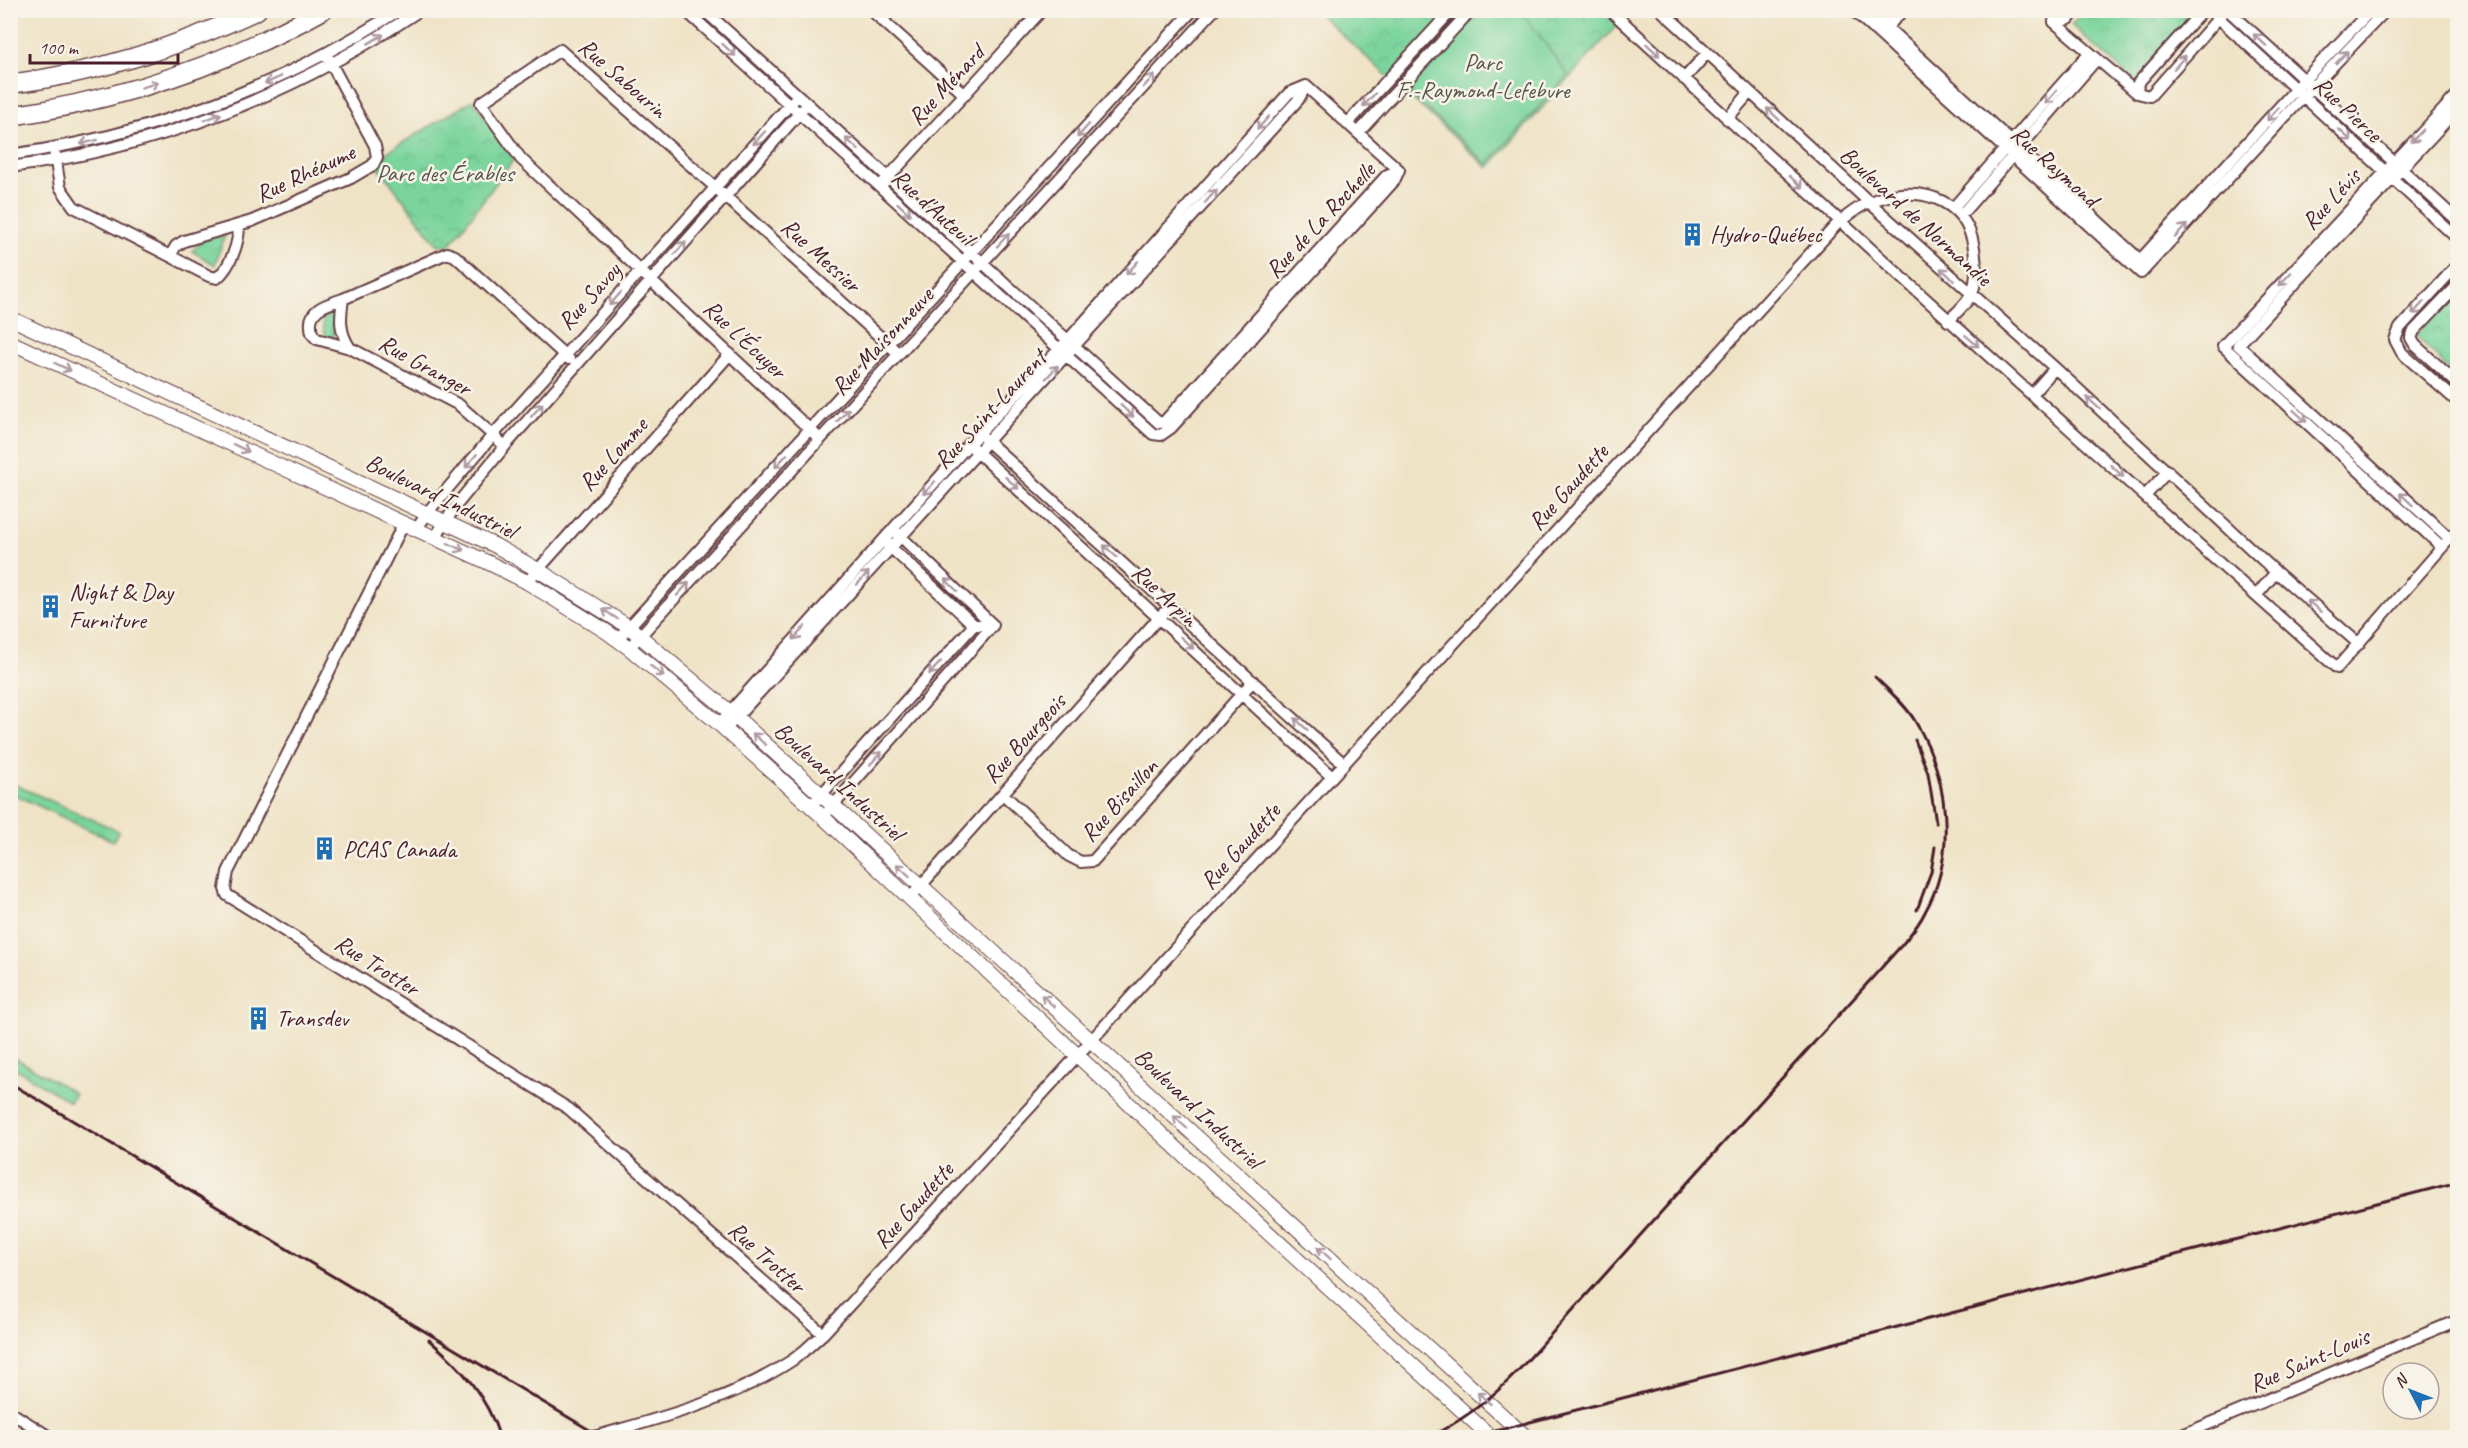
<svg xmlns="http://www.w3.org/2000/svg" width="2468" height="1448" viewBox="0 0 2468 1448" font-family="Caveat,sans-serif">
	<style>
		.grass { fill: url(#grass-tufts); stroke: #627a63; stroke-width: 1.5 }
		.park { fill: url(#park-crowns); stroke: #627a63; stroke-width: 1.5 }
		.pitch { fill: #7ad49b; stroke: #627a63; stroke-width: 1.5 }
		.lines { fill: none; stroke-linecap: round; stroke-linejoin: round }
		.street-casing { stroke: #633c42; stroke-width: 14 }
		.secondary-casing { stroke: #633c42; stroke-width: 16 }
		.highway-casing { stroke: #633c42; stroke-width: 21 }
		.street { stroke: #fff; stroke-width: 10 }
		.secondary { stroke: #fff; stroke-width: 14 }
		.highway { stroke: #fff; stroke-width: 18 }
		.rail { stroke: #4a1f2b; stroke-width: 3 }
		.oneway { stroke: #ae9aa0 }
		.labels { text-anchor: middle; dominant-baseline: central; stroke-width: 5; stroke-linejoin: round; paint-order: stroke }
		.park-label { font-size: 24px; fill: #58554d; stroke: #f7f3e8 }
		.street-label { font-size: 24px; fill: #4a1f2b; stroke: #f7f3e8 }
		.poi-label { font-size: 24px; fill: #4a1f2b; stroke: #f7f3e8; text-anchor: start }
	</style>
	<defs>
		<pattern id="grass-tufts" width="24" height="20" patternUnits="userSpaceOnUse" patternTransform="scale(1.5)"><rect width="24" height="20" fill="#7ad49b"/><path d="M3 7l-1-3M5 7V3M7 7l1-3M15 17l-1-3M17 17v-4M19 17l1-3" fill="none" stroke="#6bb686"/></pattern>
		<pattern id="park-crowns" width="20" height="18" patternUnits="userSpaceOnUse" patternTransform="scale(1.5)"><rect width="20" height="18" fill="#7ad49b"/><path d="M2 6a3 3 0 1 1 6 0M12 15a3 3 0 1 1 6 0" fill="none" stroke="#6bb686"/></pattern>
	</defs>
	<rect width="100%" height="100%" fill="#f7f3e8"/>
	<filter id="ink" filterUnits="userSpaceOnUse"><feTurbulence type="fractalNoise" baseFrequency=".0167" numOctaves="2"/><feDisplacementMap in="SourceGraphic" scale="12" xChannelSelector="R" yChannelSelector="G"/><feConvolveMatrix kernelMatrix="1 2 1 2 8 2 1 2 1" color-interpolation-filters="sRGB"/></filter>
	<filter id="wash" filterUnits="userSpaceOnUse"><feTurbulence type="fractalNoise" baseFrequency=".008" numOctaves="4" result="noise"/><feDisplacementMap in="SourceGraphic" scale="24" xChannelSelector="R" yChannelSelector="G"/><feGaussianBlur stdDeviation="1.35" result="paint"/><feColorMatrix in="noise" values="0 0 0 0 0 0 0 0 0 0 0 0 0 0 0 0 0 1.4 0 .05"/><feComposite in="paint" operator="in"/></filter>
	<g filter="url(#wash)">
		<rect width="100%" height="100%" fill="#efe3c6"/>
		<!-- grass -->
		<path class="grass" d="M11,783L119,831L113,841L11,793Z
			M10,1055L75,1093L70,1102L11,1066Z"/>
		<!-- park -->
		<path class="park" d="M1607,10L1620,22L1488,168L1316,11Z
			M2084,11H2204L2137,84L2071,25Z
			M473,100L515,158L449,246L437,244L376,164L387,152Z
			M225,235L215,265L192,251L203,240Z
			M2457,290V379L2416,335Z
			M334,312V337L329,338C322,333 323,325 323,317Z"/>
		<!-- pitch -->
		<path class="pitch" d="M1481,11H1521L1568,75L1487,164L1407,91Z"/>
	</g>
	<g filter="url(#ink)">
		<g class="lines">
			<defs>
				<path id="street" d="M685,10L1153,434L1161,435L1171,428L1394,181L1399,170L1306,86
					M704,10L1159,423
					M871,10L965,95
					M1610,10C1850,232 2093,451 2337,668L2458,529
					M1661,10L1869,202L2055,368L2276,572L2359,644
					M1853,10L2141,273
					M1868,10L2140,260L2141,273
					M2055,10L2054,22L2137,93L2150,96L2222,14
					M2210,10L2458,239
					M2228,10L2458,221
					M882,21L891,10
					M2054,22L2069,19L2076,10
					M1877,26L1891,10
					M1882,33L1903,10
					M1684,79L1707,53
					M2137,93L2138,83L2203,10
					M1727,119L1750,92
					M1347,124L1452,10
					M1358,133L1471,10
					M54,149L60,187L74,207L170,256L176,246L184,241L252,221L351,178L373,165L377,157L375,146L326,54
					M10,155C150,135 281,87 399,10
					M10,167C158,148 297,93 420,10
					M884,182L1042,10
					M1953,208L2089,53
					M1961,215L2096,60
					M170,256L209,276L217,278C231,266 239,243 239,225
					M2140,260L2304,80L2371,10
					M2458,264L2400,328L2395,340L2402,353L2458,402
					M2141,273L2303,97L2386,10
					M2458,285L2414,331L2411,338L2415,345L2458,384
					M343,299C329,304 309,308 311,326C311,332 312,335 317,339L350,348
					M2032,394L2055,368
					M1159,423L1164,422L1387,175L1399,170
					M984,438L1344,764
					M820,439L521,159L481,103L560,50L715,187L899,354
					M505,446L459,405L350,348C339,332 340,318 343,299L447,253L455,256L569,359
					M973,448L1332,777
					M2145,496L2168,471
					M404,523L228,872L225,889L227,895L569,1109L823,1334
					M417,529L427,513L493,435L794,100
					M896,532L993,625
					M435,537L458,503L505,446L802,110
					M2449,538L2238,345L2458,108
					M887,544L974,625H981
					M2442,547L2223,346L2458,94
					M527,582L730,354
					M2256,596L2276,572
					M617,640L1193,10
					M629,648L1214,10
					M719,724L969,444L1068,340L1289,93L1306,86
					M725,730L1298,100L1306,86
					M1003,794L1069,856L1081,862L1093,861L1253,681
					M811,806L974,625
					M823,817L993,625
					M910,898L1163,613
					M10,1412L51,1438
					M590,1438C660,1418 730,1401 791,1361C802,1354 812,1343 823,1334L1839,222C1849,215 1859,206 1870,202C1914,183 1966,196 1974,248C1976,263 1978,278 1972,293C1968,303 1956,313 1948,321
					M2175,1438L2458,1320"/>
				<path id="secondary" d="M10,318L496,546L538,570L629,627L737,718L1527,1438
					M10,342L487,562L527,582L607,632L629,648L719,724L823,817L1190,1161L1492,1438"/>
				<path id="highway" d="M10,84C96,73 179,47 257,10
					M10,116C121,100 225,65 323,10"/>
			</defs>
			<!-- street casing -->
			<use href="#street" class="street-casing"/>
			<!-- secondary casing -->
			<use href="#secondary" class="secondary-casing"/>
			<!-- highway casing -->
			<use href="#highway" class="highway-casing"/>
			<!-- street -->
			<use href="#street" class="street"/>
			<!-- secondary -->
			<use href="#secondary" class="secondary"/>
			<!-- highway -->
			<use href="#highway" class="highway"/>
			<!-- rail -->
			<path class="rail" d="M1915,740L1928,773L1936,823
				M1917,910L1931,872L1935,847
				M10,1083L603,1438
				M429,1340C461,1367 487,1396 500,1438
				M1427,1438C1463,1421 1490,1400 1517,1372L1901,946C1910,935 1919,925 1925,912C1957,855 1949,776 1915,721C1905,704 1889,691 1875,677
				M1468,1438L2458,1182"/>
		</g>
		<!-- one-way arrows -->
		<defs><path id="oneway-shaft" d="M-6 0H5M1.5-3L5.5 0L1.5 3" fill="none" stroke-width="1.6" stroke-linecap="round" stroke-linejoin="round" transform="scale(1.5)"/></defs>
		<g class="oneway">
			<use href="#oneway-shaft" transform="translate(376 39) rotate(-31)"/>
			<use href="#oneway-shaft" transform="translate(2260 40) rotate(-137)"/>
			<use href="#oneway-shaft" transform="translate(729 50) rotate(42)"/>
			<use href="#oneway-shaft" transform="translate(1653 50) rotate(43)"/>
			<use href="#oneway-shaft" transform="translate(2342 57) rotate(-46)"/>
			<use href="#oneway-shaft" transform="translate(2180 62) rotate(-49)"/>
			<use href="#oneway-shaft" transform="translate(273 80) rotate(156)"/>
			<use href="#oneway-shaft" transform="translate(1149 81) rotate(-47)"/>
			<use href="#oneway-shaft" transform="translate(150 85) rotate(-17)"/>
			<use href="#oneway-shaft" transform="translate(2051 97) rotate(131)"/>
			<use href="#oneway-shaft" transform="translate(1369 100) rotate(133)"/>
			<use href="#oneway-shaft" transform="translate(1773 114) rotate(-137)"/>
			<use href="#oneway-shaft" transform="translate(2273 114) rotate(132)"/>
			<use href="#oneway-shaft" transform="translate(213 117) rotate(-21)"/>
			<use href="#oneway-shaft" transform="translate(1263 123) rotate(132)"/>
			<use href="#oneway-shaft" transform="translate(1083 131) rotate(132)"/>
			<use href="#oneway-shaft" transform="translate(2345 135) rotate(43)"/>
			<use href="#oneway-shaft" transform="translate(2417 136) rotate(134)"/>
			<use href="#oneway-shaft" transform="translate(759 138) rotate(132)"/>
			<use href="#oneway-shaft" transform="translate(89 142) rotate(166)"/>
			<use href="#oneway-shaft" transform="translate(852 144) rotate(-138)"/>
			<use href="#oneway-shaft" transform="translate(1796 182) rotate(43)"/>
			<use href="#oneway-shaft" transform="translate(1211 196) rotate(-48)"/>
			<use href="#oneway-shaft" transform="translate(904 209) rotate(42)"/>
			<use href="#oneway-shaft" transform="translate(2181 231) rotate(-47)"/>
			<use href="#oneway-shaft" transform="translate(1003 240) rotate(-47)"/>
			<use href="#oneway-shaft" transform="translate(680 248) rotate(-49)"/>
			<use href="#oneway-shaft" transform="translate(1132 268) rotate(132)"/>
			<use href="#oneway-shaft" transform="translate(1947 274) rotate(-138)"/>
			<use href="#oneway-shaft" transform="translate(2285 279) rotate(133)"/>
			<use href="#oneway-shaft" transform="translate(615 299) rotate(132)"/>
			<use href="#oneway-shaft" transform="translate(2418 308) rotate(132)"/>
			<use href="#oneway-shaft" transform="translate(1972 341) rotate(41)"/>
			<use href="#oneway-shaft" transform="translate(63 367) rotate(25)"/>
			<use href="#oneway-shaft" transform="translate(1052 372) rotate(-47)"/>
			<use href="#oneway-shaft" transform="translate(2093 403) rotate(-138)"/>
			<use href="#oneway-shaft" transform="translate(537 410) rotate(-49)"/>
			<use href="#oneway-shaft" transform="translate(1127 411) rotate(42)"/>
			<use href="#oneway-shaft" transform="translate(843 415) rotate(-47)"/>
			<use href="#oneway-shaft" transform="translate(2300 416) rotate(42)"/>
			<use href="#oneway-shaft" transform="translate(241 448) rotate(25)"/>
			<use href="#oneway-shaft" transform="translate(471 461) rotate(130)"/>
			<use href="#oneway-shaft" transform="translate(781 461) rotate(132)"/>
			<use href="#oneway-shaft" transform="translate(2117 471) rotate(42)"/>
			<use href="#oneway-shaft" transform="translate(1012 483) rotate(42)"/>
			<use href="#oneway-shaft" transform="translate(929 488) rotate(132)"/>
			<use href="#oneway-shaft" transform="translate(2406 499) rotate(-137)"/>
			<use href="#oneway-shaft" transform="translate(456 547) rotate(26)"/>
			<use href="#oneway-shaft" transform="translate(1110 551) rotate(-138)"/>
			<use href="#oneway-shaft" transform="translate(863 578) rotate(-48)"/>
			<use href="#oneway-shaft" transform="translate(951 585) rotate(-136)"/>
			<use href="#oneway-shaft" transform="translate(683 589) rotate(-47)"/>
			<use href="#oneway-shaft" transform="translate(2314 606) rotate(-139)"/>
			<use href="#oneway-shaft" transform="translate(610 614) rotate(-147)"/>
			<use href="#oneway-shaft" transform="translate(799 633) rotate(131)"/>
			<use href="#oneway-shaft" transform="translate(1187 643) rotate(43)"/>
			<use href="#oneway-shaft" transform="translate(935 668) rotate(132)"/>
			<use href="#oneway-shaft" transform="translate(657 671) rotate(40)"/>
			<use href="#oneway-shaft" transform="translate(1301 724) rotate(-138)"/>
			<use href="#oneway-shaft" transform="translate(759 739) rotate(-138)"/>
			<use href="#oneway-shaft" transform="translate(876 758) rotate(-48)"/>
			<use href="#oneway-shaft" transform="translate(903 870) rotate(-138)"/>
			<use href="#oneway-shaft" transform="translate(1048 1001) rotate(-138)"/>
			<use href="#oneway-shaft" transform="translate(1180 1122) rotate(-137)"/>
			<use href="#oneway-shaft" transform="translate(1324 1253) rotate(-137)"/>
			<use href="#oneway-shaft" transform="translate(1484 1398) rotate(-138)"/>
		</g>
	</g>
	<!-- icons -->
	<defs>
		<symbol id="building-bare" viewBox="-9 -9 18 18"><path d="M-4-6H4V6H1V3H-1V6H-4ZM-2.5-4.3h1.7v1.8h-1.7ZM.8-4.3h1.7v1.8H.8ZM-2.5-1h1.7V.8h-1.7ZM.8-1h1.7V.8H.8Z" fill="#1f6fb2" stroke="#f7f3e8" stroke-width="2.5" paint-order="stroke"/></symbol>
	</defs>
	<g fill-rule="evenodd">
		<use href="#building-bare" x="1676" y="218" width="33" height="33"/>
		<use href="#building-bare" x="34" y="590" width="33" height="33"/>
		<use href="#building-bare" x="308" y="832" width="33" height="33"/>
		<use href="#building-bare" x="242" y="1002" width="33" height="33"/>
	</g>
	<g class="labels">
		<!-- park labels -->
		<g class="park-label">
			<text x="1483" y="62">Parc<tspan x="1483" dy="28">F.-Raymond-Lefebvre</tspan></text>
			<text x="445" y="173">Parc des Érables</text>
		</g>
		<!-- street labels -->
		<g class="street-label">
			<text transform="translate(623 78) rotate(41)">Rue Sabourin</text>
			<text transform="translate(946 85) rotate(-47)">Rue Ménard</text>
			<text transform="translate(2348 109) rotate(43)">Rue Pierce</text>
			<text transform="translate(2055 166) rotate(42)">Rue Raymond</text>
			<text transform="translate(305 173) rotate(-25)">Rue Rhéaume</text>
			<text transform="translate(2331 199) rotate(-47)">Rue Lévis</text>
			<text transform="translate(933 207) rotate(42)">Rue d'Auteuil</text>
			<text transform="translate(1916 216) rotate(42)">Boulevard de Normandie</text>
			<text transform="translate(1320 220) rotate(-47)">Rue de La Rochelle</text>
			<text transform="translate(821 255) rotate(42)">Rue Messier</text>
			<text transform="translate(589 296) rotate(-48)">Rue Savoy</text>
			<text transform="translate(745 339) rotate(43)">Rue L'Écuyer</text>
			<text transform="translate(882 341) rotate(-47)">Rue Maisonneuve</text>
			<text transform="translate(425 365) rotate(29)">Rue Granger</text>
			<text transform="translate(990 409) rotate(-47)">Rue Saint-Laurent</text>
			<text transform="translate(613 454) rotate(-48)">Rue Lomme</text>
			<text transform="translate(1568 487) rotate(-48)">Rue Gaudette</text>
			<text transform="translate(441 496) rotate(26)">Boulevard Industriel</text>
			<text transform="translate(1165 595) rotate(43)">Rue Arpin</text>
			<text transform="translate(1024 738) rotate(-48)">Rue Bourgeois</text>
			<text transform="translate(839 781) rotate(42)">Boulevard Industriel</text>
			<text transform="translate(1119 800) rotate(-48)">Rue Bisaillon</text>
			<text transform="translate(1240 846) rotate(-48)">Rue Gaudette</text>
			<text transform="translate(377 965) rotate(32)">Rue Trotter</text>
			<text transform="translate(1198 1108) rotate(43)">Boulevard Industriel</text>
			<text transform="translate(913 1205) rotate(-48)">Rue Gaudette</text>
			<text transform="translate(767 1257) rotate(42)">Rue Trotter</text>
			<text transform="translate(2309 1360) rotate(-23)">Rue Saint-Louis</text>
		</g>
		<!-- poi labels -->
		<g class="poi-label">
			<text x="1710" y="234">Hydro-Québec</text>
			<text x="69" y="592">Night &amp; Day<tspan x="69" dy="28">Furniture</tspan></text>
			<text x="343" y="849">PCAS Canada</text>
			<text x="276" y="1018">Transdev</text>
		</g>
	</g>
	<!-- margin -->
	<rect width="2468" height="1448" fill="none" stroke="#f7f3e8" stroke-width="36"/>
	<!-- north arrow -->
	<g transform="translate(2411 1391) rotate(312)"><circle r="28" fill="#f7f3e8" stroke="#b29e9c" stroke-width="1.5"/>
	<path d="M0-4.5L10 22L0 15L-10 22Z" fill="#1f6fb2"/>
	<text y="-9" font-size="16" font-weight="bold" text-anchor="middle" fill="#4a1f2b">N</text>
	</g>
	<!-- scale -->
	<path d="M30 54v9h148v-9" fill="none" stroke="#4a1f2b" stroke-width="3"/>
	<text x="39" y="54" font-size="18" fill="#4a1f2b" stroke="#f7f3e8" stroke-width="4.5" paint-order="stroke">100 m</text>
</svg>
